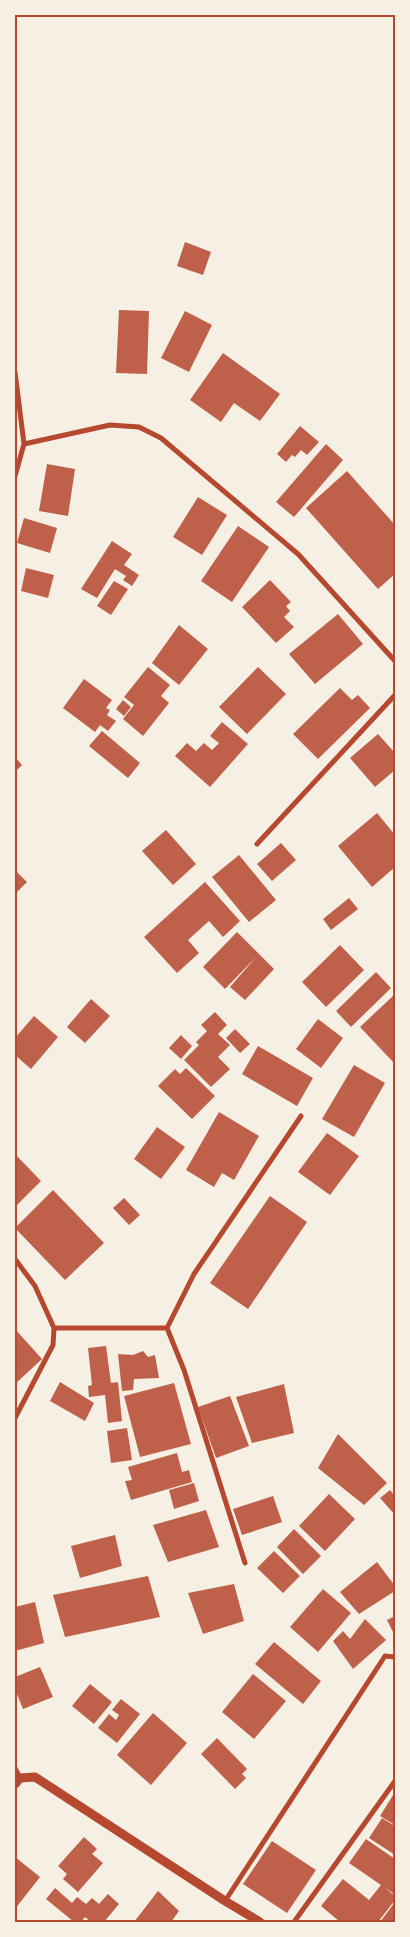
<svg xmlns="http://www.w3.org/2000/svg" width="410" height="1937" viewBox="0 0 410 1937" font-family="'Archivo Narrow',sans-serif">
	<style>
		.building { fill: #bf614a }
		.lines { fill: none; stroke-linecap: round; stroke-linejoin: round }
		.minor { stroke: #b5482f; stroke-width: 5 }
		.tertiary { stroke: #b5482f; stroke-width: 9 }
		.neatline { fill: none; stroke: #b5482f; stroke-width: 2 }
	</style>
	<rect width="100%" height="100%" fill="#f6efe4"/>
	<!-- building -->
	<path class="building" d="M185,242L211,252L203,275L177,266Z
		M119,310L149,311L147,374L116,373Z
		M185,311L212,325L189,372L161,358Z
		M223,353L280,394L260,421L234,403L221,422L190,400Z
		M300,426L319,442L307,455L301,450L295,457L292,455L286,462L277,454Z
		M326,444L343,460L294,517L276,502Z
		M47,464L75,469L68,516L39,511Z
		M347,471L395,525V574L378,589L306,508Z
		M198,497L227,515L202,555L173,537Z
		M24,518L57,528L50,553L17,543Z
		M238,526L269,547L232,602L201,581Z
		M112,541L132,554L124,565L139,575L132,586L123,580L126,576L115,569L97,598L81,589Z
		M26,568L54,575L48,598L21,591Z
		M270,580L291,602L286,606L290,611L284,617L294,627L276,643L242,607Z
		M114,581L128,589L111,615L97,606Z
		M338,614L363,644L315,684L289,654Z
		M179,625L208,649L179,685L152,663Z
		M148,667L170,685L161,696L169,703L143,736L123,719L134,705L124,697Z
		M258,667L286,694L247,734L219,707Z
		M84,679L112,700L106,708L110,710L107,715L116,721L108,731L100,725L95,732L63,708Z
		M340,688L352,700L358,695L370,708L318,759L293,734Z
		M123,700L131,707L124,716L116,709Z
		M222,722L248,744L210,787L175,756L187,743L196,751L204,743L212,750L219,743L210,736Z
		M102,731L140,763L128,778L89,746Z
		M378,734L395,753V770L375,787L350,758Z
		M15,757L22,765L15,772Z
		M377,813L395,835V867L372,887L338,846Z
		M166,830L196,864L173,885L142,851Z
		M281,843L296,860L272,881L257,864Z
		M239,855L276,900L249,922L212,877Z
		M15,870L27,882L15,894Z
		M205,882L240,921L223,937L209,921L188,940L199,953L177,973L144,937Z
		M349,898L358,909L331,930L323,919Z
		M237,932L274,969L245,1000L230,987L256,957L225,989L203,967Z
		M340,945L364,970L326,1007L302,982Z
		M376,972L391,988L351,1027L336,1011Z
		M395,994V1064L360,1027Z
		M91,999L110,1016L85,1043L67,1027Z
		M215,1012L227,1025L218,1034L230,1045L218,1057L230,1069L211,1087L184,1060L199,1045L196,1042L207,1031L201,1025Z
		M34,1016L58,1037L31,1069L15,1055V1038Z
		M318,1019L343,1038L321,1068L296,1049Z
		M235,1029L250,1044L240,1053L226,1038Z
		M181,1035L192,1046L181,1059L169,1048Z
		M258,1046L313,1078L297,1106L242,1074Z
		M354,1065L385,1083L354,1137L322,1119Z
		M186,1068L215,1096L192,1119L158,1086L175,1069L180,1074Z
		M219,1112L259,1136L234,1180L222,1173L214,1187L186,1170Z
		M157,1127L185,1147L161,1179L134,1159Z
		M327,1133L359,1156L330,1195L298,1172Z
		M15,1154L41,1181L15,1207Z
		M53,1190L104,1243L65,1280L15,1228Z
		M270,1196L307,1222L248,1309L210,1283Z
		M124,1198L140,1215L129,1225L113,1208Z
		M15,1329L42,1359L15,1384Z
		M106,1346L111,1383L118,1382L122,1421L108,1423L105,1395L89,1397L88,1386L92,1385L88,1348Z
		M143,1351L148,1357L155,1355L159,1378L134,1379L133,1390L122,1391L118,1354L133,1355Z
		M60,1382L94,1403L85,1421L50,1401Z
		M174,1383L191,1444L140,1457L124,1396Z
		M284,1384L294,1433L252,1443L236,1397Z
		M230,1396L249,1446L216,1458L198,1407Z
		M127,1428L132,1460L111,1463L107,1431Z
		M338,1434L387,1483L364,1505L318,1468Z
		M177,1453L182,1472L189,1470L192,1482L131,1500L125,1481L132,1480L128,1467Z
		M194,1483L199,1501L174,1509L169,1490Z
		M390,1490L395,1496V1515L380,1498Z
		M329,1494L355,1519L325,1551L299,1526Z
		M273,1496L282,1522L242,1535L233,1509Z
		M206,1510L219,1547L168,1562L153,1525Z
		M294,1529L321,1556L303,1574L277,1547Z
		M115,1535L122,1566L80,1578L71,1546Z
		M274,1551L300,1576L283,1593L257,1568Z
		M377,1562L395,1586V1591L359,1614L340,1592Z
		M148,1576L160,1617L65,1637L53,1595Z
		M234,1584L244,1621L203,1634L188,1593Z
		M323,1589L351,1613L318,1652L290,1627Z
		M35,1602L44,1643L15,1651V1607Z
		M395,1616V1636L387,1620Z
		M365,1619L386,1640L353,1669L333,1641L343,1631L350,1639Z
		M274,1642L321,1681L303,1704L255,1664Z
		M40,1667L53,1697L23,1709L15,1689V1677Z
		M253,1674L286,1701L254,1739L222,1712Z
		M90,1684L112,1702L94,1724L72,1706Z
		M121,1699L140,1714L117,1743L98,1728L109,1714L116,1720L119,1715L112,1710Z
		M153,1713L187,1743L151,1785L117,1755Z
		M217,1738L247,1769L242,1774L246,1778L235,1789L201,1754Z
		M395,1792V1825L380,1816Z
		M382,1818L395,1826V1855L369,1838Z
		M84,1837L97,1849L92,1854L103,1863L78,1892L63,1879L67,1874L58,1866Z
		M366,1839L395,1859V1892L394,1894L384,1887L395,1896V1900L378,1922H340L321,1906L343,1879L369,1900L381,1885L349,1863Z
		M272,1841L316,1870L287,1913L243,1884Z
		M15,1857L40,1877L15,1909Z
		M55,1888L72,1903L77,1897L86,1904L92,1898L99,1904L108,1894L119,1904L104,1922H91L85,1917L81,1922H74L46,1899Z
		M158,1891L179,1911L171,1922H134Z
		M395,1902V1922H380Z"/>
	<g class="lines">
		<!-- minor -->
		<path class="minor" d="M15,372L24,444L15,476
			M24,444L110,425L139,427L161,438L298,554L395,661
			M257,844L395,695
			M15,1259L35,1286L54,1328L53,1345L15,1418
			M54,1328H167L194,1274L301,1116
			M167,1328L184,1370L245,1563
			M15,1768L20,1778
			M225,1901L385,1656L395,1657
			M294,1922L395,1781"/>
		<!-- tertiary -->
		<path class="tertiary" d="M15,1784L20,1778L35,1777L225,1901L260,1922"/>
	</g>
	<!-- border -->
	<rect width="410" height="1937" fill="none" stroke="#f6efe4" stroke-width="32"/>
	<rect x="16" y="16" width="378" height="1905" class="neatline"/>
</svg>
